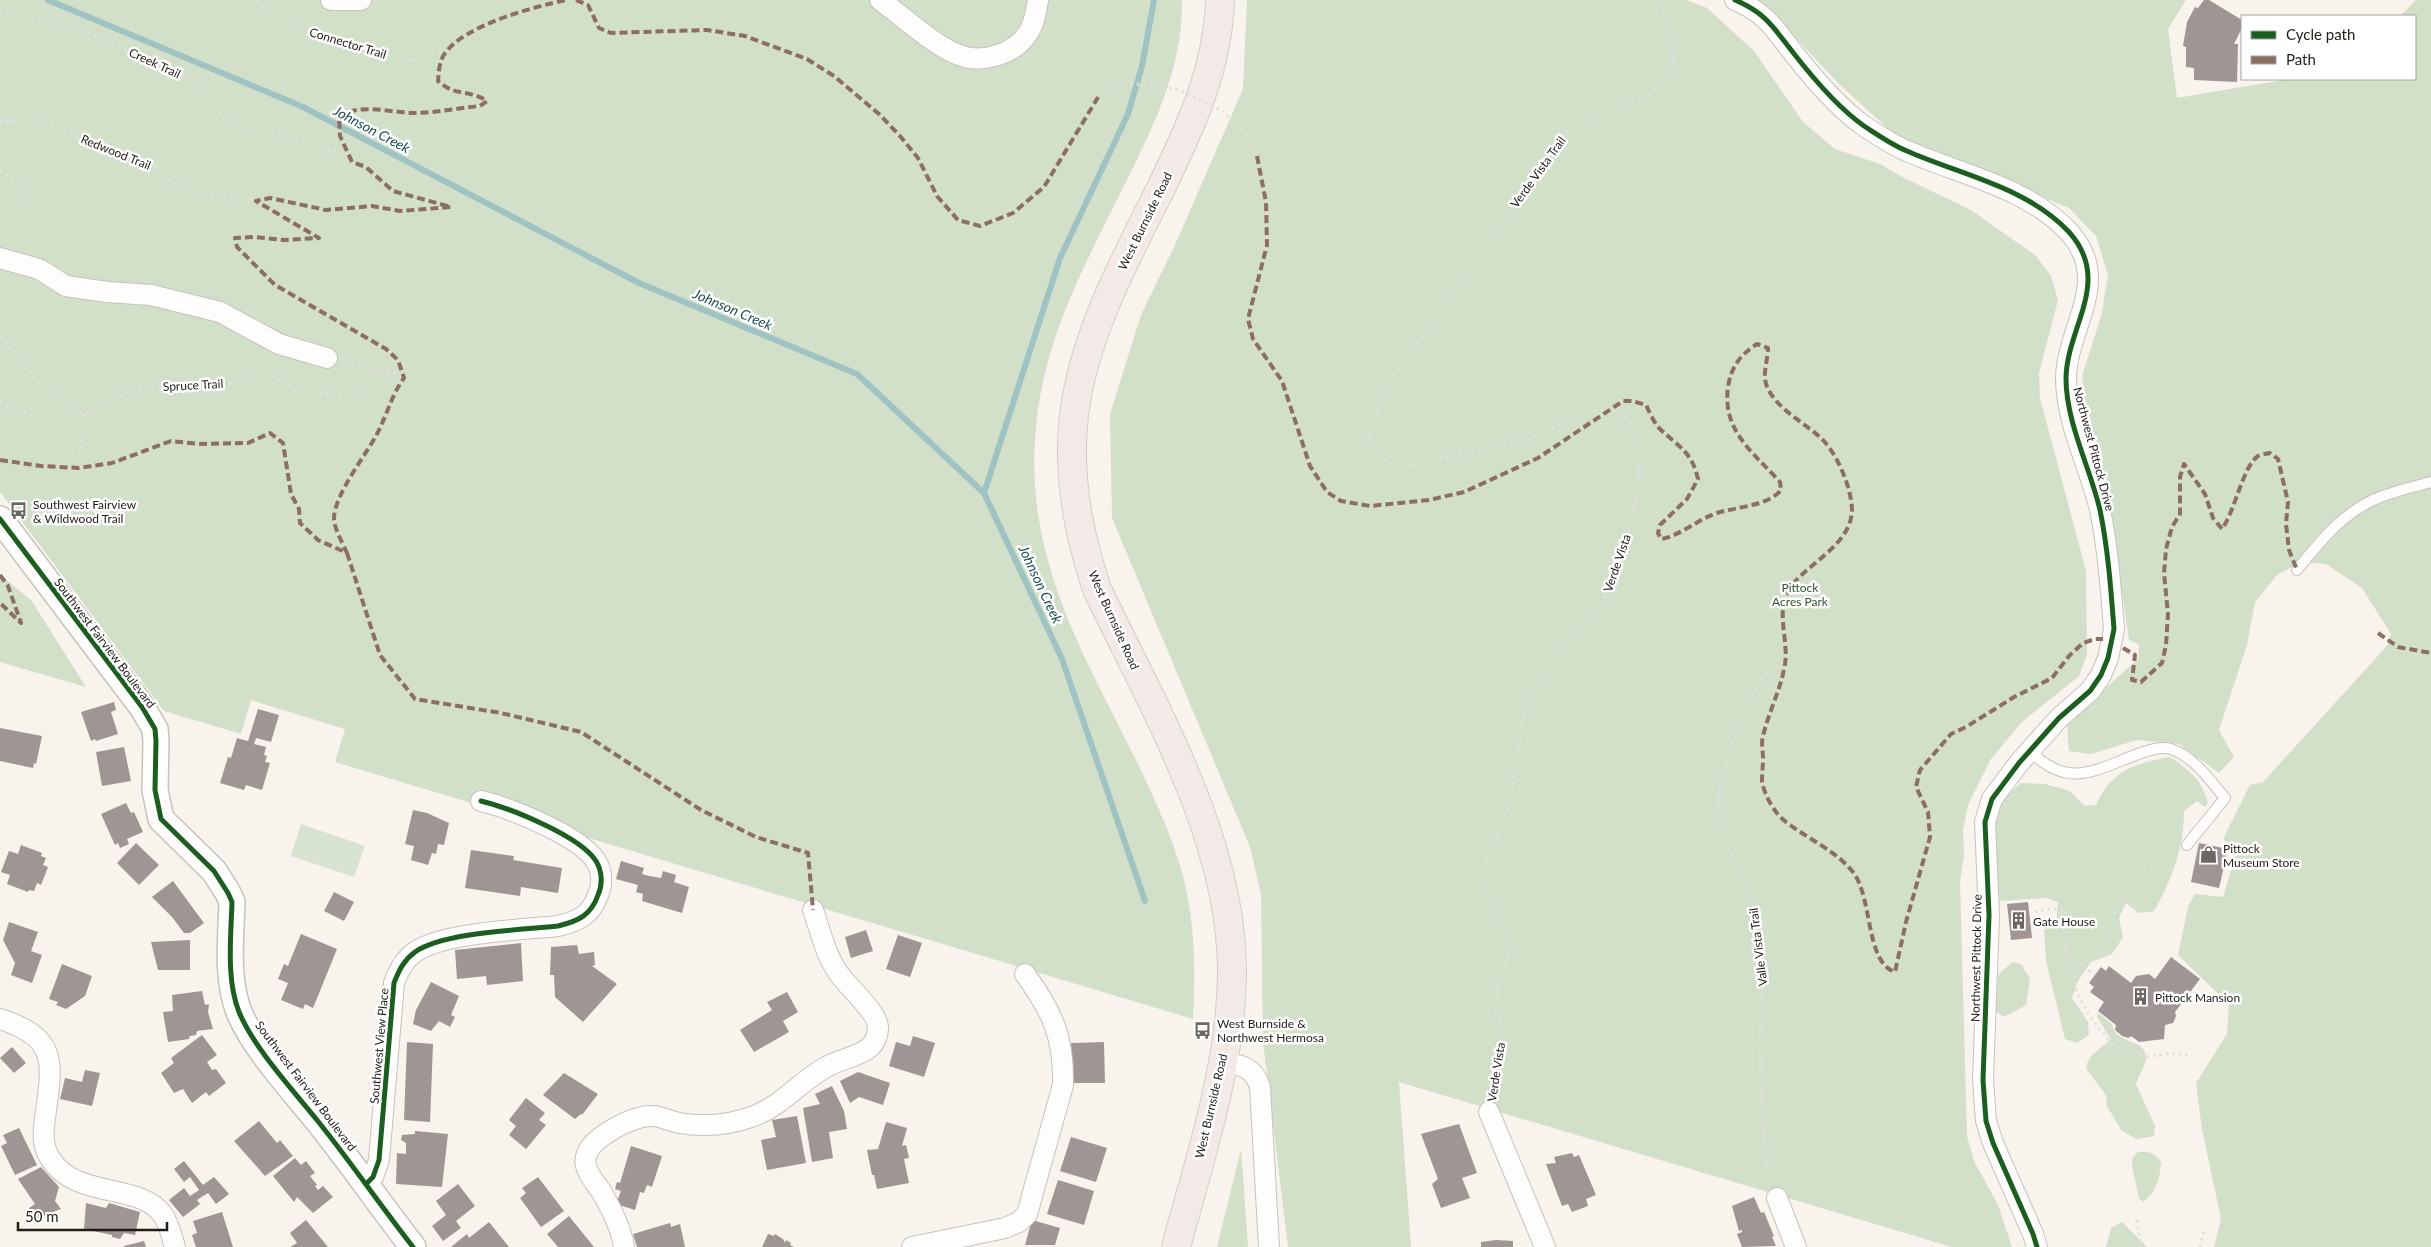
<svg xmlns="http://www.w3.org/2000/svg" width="2431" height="1247" viewBox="0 0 2431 1247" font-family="Lato,sans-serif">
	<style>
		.green { fill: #d8e2d0 }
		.forest { fill: #d2dfc9 }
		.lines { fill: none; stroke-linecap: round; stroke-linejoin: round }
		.stream { stroke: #9fc3c3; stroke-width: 6 }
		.building { fill: #9f9595 }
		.service-casing { stroke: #c6c2bd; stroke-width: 12 }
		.minor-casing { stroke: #c6c2bd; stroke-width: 22 }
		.tertiary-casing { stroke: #c6c2bd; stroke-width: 28 }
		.primary-casing { stroke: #d0ceca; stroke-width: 30 }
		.path { stroke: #e2e0de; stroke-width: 3; stroke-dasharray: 2.5 4; stroke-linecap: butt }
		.service { stroke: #fefdfc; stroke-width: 10 }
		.minor { stroke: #fefdfc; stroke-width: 20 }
		.tertiary { stroke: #fefdfc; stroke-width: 25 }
		.primary { stroke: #f3eae8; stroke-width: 28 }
		.path-bridge { stroke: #e2e0de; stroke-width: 3; stroke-dasharray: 2.5 4; stroke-linecap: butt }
		.quiet { stroke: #8d6e63; stroke-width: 4; stroke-dasharray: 8 4; stroke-linecap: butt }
		.cycleway-casing { stroke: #fff; stroke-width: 8 }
		.cycleway { stroke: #1b5e20; stroke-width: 5 }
		.labels { text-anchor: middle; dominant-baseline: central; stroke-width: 5; stroke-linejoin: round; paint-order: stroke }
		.street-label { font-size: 12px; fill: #211c17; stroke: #fff }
		.poi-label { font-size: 12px; fill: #211c17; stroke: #fff; text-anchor: start }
		.park-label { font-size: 12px; fill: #315728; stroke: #fff }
		.water-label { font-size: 14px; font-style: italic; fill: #1a4b4d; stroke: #fff }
	</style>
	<rect width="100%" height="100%" fill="#f8f3ed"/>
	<!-- green -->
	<path class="green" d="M301,824L365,846L354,877L291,856Z"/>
	<!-- forest -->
	<path class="forest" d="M0,0H1182C1183,68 1154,125 1125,184C1074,286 1028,368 1035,486C1044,622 1133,729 1176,853C1195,907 1196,963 1193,1019L335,762L345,729L251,700L241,734L164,711L0,492Z
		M1247,0H1687L1707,8L1754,51L1803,122L1835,149L1880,164L1902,177L1971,210L2036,256L2051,276L2058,300L2039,373L2040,398L2086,571L2087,654L2079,676L2022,722L1991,759L1968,805L1963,830L1964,856L1960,882L1967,1136L1974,1161L1998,1205L2012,1247H1952L1399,1082L1411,1247H1288L1263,1041L1261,894L1250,847L1112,518L1110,414L1141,315L1175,245L1243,89Z
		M1754,0H2186L2168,29L2177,98L2289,79H2415V16H2400L2416,0H2431V1247H2214L2221,1219L2202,1129L2196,1083L2227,1034L2229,1004L2178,955L2188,907L2195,894L2223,897L2237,850L2223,839L2250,785L2263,782L2376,658L2389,643L2391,634L2362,588L2326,564L2302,562L2277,575L2255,602L2247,645L2219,730L2234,757L2219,773L2179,744L2137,740L2091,754L2069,751L2067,723L2138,659L2139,645L2129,640L2108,497L2087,413L2082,376L2102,313L2108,275L2096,236L2069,208L1895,135L1838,83L1774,15Z
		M0,575L31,600L86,687L0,662Z
		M2170,757C2189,770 2202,779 2208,803L2205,807L2197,801L2184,811C2184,847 2172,880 2154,911L2139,913L2126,903L2119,918L2123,937L2112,954L2091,962L2078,981L2072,998L2088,1022L2089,1035L2077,1043L2065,1039L2046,961L2044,928L2056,925L2058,902L2046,898L2001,901L1996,891L1993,818L2003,799L2021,783L2045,784L2070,791L2085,806L2096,805C2112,770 2134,764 2170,757Z
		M2012,962L2021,964L2030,979L2026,1005L2004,1017L1993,1009L1999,974Z
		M2098,1013L2112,1024C2116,1046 2146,1037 2146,1058C2146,1067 2138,1075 2136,1084L2155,1126L2154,1136L2137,1139L2121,1130L2107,1106L2106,1095L2087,1070C2084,1056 2103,1048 2111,1039L2097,1017Z
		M1241,1149L1248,1247H1217Z
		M2138,1152C2150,1152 2155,1152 2161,1163C2160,1178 2156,1193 2143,1202L2139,1198L2132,1166L2133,1157Z
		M2122,1222L2147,1247H2106L2111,1228Z"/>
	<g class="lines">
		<!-- stream -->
		<path class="stream" d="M48,0L303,107L639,283L857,374L984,493L1062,659L1145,901
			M984,493L1060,258L1128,114L1142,66L1154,0"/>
	</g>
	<!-- building -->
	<path class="building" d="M2204,0H2209L2242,20V28L2234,44H2238L2237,82L2194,80V68L2186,67V47L2183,46L2187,22L2195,7L2198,8Z
		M114,702L116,710L111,712L118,734L96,741L95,739L91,741L81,712Z
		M258,709L279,715L271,742L256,738L254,744L266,747L264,755L267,756L265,762L270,763L262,790L246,785L244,790L220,783L228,757L231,758L237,738L248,741Z
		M0,728L42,736L36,764L34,763L33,768L0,761Z
		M124,747L131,781L102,786L96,752Z
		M126,803L131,813L134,812L143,832L127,839L129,844L120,848L118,843L115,845L101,814Z
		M413,810L427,813L449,823L444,845L438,844L436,854L432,853L428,865L411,860L414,846L405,844Z
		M136,843L159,865L139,885L117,863Z
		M2199,843L2228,849L2219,888L2191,882Z
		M21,845L42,853L41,856L46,858L43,865L48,867L41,885L37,883L34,891L29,890L28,892L7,884L10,875L1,872L9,851L18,854Z
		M471,850L514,856L513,860L562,868L558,893L521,887L520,896L465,888Z
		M621,861L644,868L642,874L649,876L661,878L663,871L676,875L674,882L689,887L682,913L642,901L643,894L636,892L638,885L616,879Z
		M173,881L204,923L190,933H184L172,917L152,897Z
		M334,892L354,902L344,921L324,911Z
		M2028,902L2032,938L2011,940L2007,904Z
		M9,922L38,932L31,951L42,955L32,983L11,975L15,963L3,940Z
		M866,930L873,951L851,958L845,937Z
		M301,934L337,949L313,1008L305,1004L303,1009L281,1000L288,983L278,979L284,964L288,966Z
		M898,935L922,943L910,977L886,969Z
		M190,940V970H158L151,942Z
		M521,943L523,981L487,985L486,976L457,979L455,950Z
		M577,945L579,954L594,952L595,965L592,966L617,984L583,1022L555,997L554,975H550L551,947Z
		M2171,957L2200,979L2175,1012L2176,1016L2173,1023L2165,1025L2164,1039L2139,1042L2131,1036L2129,1038L2122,1036L2115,1030L2116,1025L2098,1011L2104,1002L2090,992L2094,987L2089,983L2101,967L2106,971L2109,966L2131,983L2136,976L2149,974L2155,979Z
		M62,964L92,976L85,996L66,1009L56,1005L58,1002L49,999Z
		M431,982L459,996L451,1015L455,1017L450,1027L439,1021L431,1031L413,1024L416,1010Z
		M202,991L205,1005L209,1004L208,1012L213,1029L197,1031L196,1035L190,1036L189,1039L168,1042L163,1012L173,1011L172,995Z
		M787,992L798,1012L783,1021L789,1032L754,1052L740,1030L772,1010L767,1002Z
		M202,1035L217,1055L207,1062L212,1070L216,1069L226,1083L209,1096L206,1092L192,1103L183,1089L174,1093L161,1073L174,1063L171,1058Z
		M913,1036L935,1043L924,1077L889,1066L896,1042L910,1046Z
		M407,1042L433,1044L430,1122L404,1120Z
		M1104,1042L1105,1083H1072L1071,1043Z
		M12,1047L26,1063L14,1073L0,1058Z
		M85,1070L100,1073L92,1106L60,1099L65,1078L82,1082Z
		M858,1072L890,1083L883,1105L859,1097L850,1103L840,1081Z
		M564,1073L598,1094L582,1115L581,1114L575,1119L543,1095Z
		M832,1086L844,1111L847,1129L829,1132L833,1158L812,1162L803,1108L820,1104L815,1094Z
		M526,1098L545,1113L539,1120L546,1125L526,1149L509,1135L516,1126L509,1120Z
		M797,1116L806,1163L767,1170L761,1140L776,1137L772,1120Z
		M259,1121L277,1143L280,1140L293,1156L265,1176L234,1141Z
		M886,1122L907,1128L902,1146L906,1145L909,1158L904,1159L909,1183L877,1189L874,1175H872L867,1150L878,1149Z
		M1459,1124L1477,1173L1462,1178L1470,1198L1441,1208L1432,1184L1438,1179L1421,1134Z
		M19,1128L37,1165L15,1175L1,1146L7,1143L3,1135Z
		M415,1131L448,1134L442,1187L396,1184L397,1153L406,1154V1143L401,1140L402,1135L415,1134Z
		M1071,1137L1107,1148L1096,1182L1060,1171Z
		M631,1146L662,1156L652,1187L647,1185L644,1193L640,1192L635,1210L616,1204L621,1191L615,1189L617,1182L620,1183Z
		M1572,1153L1574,1157L1579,1155L1596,1195L1586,1199L1588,1206L1572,1212L1568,1204L1562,1206L1546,1164L1556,1163L1554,1157Z
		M295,1158L301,1165L306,1161L315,1173L310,1176L317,1185L315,1186L318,1190L323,1186L333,1197L313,1213L297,1197L294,1202L273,1176Z
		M184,1161L203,1185L214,1177L229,1194L216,1204L208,1193L197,1200L200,1204L183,1217L169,1200L184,1188L190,1196L199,1190L190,1177L184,1182L174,1169Z
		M41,1167L59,1187L55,1201L61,1209L34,1219L29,1208L35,1204L18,1179Z
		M538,1177L564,1211L541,1227L520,1198L526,1193L522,1188Z
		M1058,1180L1094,1191L1084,1225L1047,1214Z
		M458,1184L475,1206L456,1221L461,1228L443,1241L432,1226L446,1215L436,1201Z
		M1754,1197L1761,1213L1764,1212L1774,1236L1772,1237L1776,1246L1742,1247L1737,1234L1742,1232V1230L1739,1231L1732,1206Z
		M86,1203L106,1208L109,1203L140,1212L135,1235L124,1233L120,1239L112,1237V1235L84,1229Z
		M222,1212L233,1247H196L192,1235L197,1233L193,1221Z
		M569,1216L594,1247H558L547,1234Z
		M306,1220L328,1247H290L297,1243L290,1233Z
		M1032,1220L1060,1228L1055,1245H1025Z
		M489,1222L509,1247H451L467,1234L469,1238Z
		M670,1223L671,1227L680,1224L685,1247H637L633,1234Z
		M768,1234L774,1236L775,1234L783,1239L785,1243L786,1240L791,1243L790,1245L794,1247H762Z
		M1496,1240L1513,1241V1247H1481V1242Z
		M144,1241L146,1247H124V1246Z"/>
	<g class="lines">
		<defs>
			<path id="service" d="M2297,570C2320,541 2346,509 2383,496C2399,490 2415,486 2431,482
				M2029,750C2069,791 2096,769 2141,753C2150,750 2162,746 2171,749C2194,757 2210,780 2225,798L2187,845"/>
			<path id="minor" d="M331,0H361
				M880,0C902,16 936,47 959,55C982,64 1015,54 1028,33C1035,23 1036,11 1038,0
				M1735,0C1768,14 1774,29 1795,55C1813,78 1840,109 1864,126C1878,135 1892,145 1907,151C1961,175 2027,187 2069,232C2113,281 2067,326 2066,378C2066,423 2090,467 2100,510C2108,549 2111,590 2114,629L2108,658L2101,675L2090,691L2059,718L2019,763L1992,799L1985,822L1989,915L1983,1080L1986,1121L1993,1143L2033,1234L2037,1247
				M0,258L39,269L66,286L107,292L151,295L220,312L279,344L327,358
				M0,1019C60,1038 52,1065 45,1118C43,1132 42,1146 50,1158C75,1200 140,1182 163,1215C169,1224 172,1237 175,1247
				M1222,1061C1241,1065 1254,1067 1260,1087L1269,1247
				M1489,1112L1545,1247
				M367,1183L373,1177L379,1160L394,983C399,970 404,960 415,952C444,932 522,930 558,926C579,921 591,915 598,895C603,884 602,871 596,861C580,836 510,808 481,801
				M1777,1198L1796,1247
				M624,1247C621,1227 611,1208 601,1191C596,1184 590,1177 587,1169C585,1164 585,1158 587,1154C592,1137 633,1116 650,1116C659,1115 669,1121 679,1123C703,1127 730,1125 754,1116C783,1105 801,1080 828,1066C848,1055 877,1056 878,1028C879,1015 851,989 843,979C827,961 821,933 813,910
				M912,1247L1005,1228L1019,1222L1027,1214L1063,1085C1064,1037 1053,1013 1025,974"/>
			<path id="tertiary" d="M0,519L142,707L155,729L156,741L155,790L161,819L214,871L228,893L232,902C231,937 226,979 239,1012C254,1048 292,1089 317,1120C350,1161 380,1205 413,1247"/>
			<path id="primary" d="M1176,1247C1200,1158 1231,1067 1232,974C1233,840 1153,707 1097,589C1078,533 1067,474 1074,415C1084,334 1126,258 1162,186C1191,126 1218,68 1220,0"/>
		</defs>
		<!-- service casing -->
		<use href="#service" class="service-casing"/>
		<!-- minor casing -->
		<use href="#minor" class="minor-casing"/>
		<!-- tertiary casing -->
		<use href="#tertiary" class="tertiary-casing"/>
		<!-- primary casing -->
		<use href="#primary" class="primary-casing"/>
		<!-- path -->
		<path class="path" d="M258,0C278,29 362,47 397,58C407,60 416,61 426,57C433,54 436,52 445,52
			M0,10L91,34L172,69L192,80L227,122L247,129L274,133L351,156
			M0,122L29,120L57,128L143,160L159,170L175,185L200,193L256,201
			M0,171C14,179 27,184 28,201H0
			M0,337C25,365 49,401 84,414L129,392L175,384L204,386L239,382L258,372L269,374L295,389L345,396L358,391L377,370L391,372L404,378
			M345,362L377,370
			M0,402L40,419L53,420L67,408
			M79,468L84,414
			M2153,869C2141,880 2122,891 2116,907C2112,919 2112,933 2105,944C2097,956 2082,960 2076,973C2067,991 2107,1043 2122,1051C2148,1066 2165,1046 2192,1057
			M2035,912L2047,909L2066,910L2067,966L2081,965L2095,975
			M1492,1094L1502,1052V1027L1496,1009L1499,984L1509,953V932L1498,917L1486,889L1483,870L1509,806L1522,721L1535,686L1557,654L1588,625L1607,594L1617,570L1635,507L1639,474L1638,448L1630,422L1614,409L1593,411L1580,415L1531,439L1398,468L1380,455L1369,439L1383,389L1450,300L1562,135L1585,121L1652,94L1662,84L1672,69L1673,53V39L1660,0
			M1772,1181L1764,1154L1760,1045L1763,986L1753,902L1717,821L1721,780L1739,722L1763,677L1785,660
			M2137,1220L2140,1247
			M2200,1247L2204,1231"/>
		<!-- service -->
		<use href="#service" class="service"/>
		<!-- minor -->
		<use href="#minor" class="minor"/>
		<!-- tertiary -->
		<use href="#tertiary" class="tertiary"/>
		<!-- primary -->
		<use href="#primary" class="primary"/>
		<!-- path-bridge -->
		<path class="path-bridge" d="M1100,94L1126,83L1176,89L1223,111L1250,140L1257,156"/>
		<!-- quiet -->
		<path class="quiet" d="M576,0L588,5L599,28L611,33L707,30L745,36L807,59L834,76L879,114L900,136L918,158L937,196L958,220L980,226L1013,213L1044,187L1100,94
			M1257,156L1266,202L1267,245L1248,319L1253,339L1282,381L1310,466L1327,492L1341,501L1370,506L1429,500L1464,492L1538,458L1623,401H1632L1646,405C1650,413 1654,423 1660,429C1679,447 1692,452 1698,479L1687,499L1660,525L1658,533L1661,539C1680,536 1698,519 1717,513C1736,507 1768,506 1781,490L1780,482C1753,452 1722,431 1728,387C1731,367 1740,355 1757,344L1768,348C1768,362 1761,375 1768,389C1780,412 1806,423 1823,440C1838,456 1851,487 1852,509C1852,543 1813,560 1793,584C1773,608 1789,636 1785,664C1781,689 1769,711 1763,736C1761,742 1763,751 1763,758C1763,766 1762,773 1762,781C1764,795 1775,814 1786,822C1808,839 1835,850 1853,872C1873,898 1865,962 1895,972L1906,922L1930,837L1928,812L1916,787L1920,770L1951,734L1966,727L2014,697L2052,678L2069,656L2083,643L2095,639H2103
			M0,460L41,466L79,468L112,463L171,441L199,444L248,443L270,433L283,443L291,494L299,509L300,523L318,540L347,553C343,544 335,530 334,520C333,496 366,455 377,434C387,415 391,396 404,378L398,360L386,349L275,285L237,247L235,238L254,237L284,240L319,238L256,201L270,198L326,210L372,206L400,211L451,207L393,191L366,167L352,162L340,136L339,115C363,104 389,112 414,113C436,113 458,108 480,106L487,101C469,89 455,97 438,81C439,71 439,60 446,52C466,25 533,7 566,0
			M347,553L380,655L415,699L501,713L581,732L701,810L756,837L808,853L813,910
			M0,575L8,586L21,623L0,603
			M2378,633L2398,647L2431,653
			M2123,648L2135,655L2132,680L2141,682L2162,663L2166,645L2168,614L2164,573L2166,549L2172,527L2180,514V477L2184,464L2205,494L2213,518L2222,529C2235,511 2243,466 2258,456C2261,454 2266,454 2270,453L2278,459L2288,502L2286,524L2289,550L2297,570"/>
		<defs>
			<path id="cycleway" d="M1735,0C1768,14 1774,29 1795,55C1813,78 1840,109 1864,126C1878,135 1892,145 1907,151C1961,175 2027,187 2069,232C2113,281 2067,326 2066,378C2066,423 2090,467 2100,510C2108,549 2111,590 2114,629L2108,658L2101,675L2090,691L2059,718L2019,763L1992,799L1985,822L1989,915L1983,1080L1986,1121L1993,1143L2033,1234L2037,1247
				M0,519L142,707L155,729L156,741L155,790L161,819L214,871L228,893L232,902C231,937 226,979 239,1012C254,1048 292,1089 317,1120C350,1161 380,1205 413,1247
				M367,1183L373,1177L379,1160L394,983C399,970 404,960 415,952C444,932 522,930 558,926C579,921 591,915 598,895C603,884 602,871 596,861C580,836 510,808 481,801"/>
		</defs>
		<!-- cycleway casing -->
		<use href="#cycleway" class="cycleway-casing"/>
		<!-- cycleway -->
		<use href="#cycleway" class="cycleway"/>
	</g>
	<!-- icons -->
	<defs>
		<symbol id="bus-bare" viewBox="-9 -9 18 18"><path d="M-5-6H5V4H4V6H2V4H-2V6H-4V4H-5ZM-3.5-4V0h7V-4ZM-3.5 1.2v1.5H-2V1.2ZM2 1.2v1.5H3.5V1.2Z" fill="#6c6762" stroke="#fff" stroke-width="2.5" paint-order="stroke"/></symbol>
		<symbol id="shop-bare" viewBox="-9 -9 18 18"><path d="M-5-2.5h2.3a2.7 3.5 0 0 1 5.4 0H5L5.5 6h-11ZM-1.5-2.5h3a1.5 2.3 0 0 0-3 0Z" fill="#6c6762" stroke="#fff" stroke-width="2.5" paint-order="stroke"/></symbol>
		<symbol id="building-bare" viewBox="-9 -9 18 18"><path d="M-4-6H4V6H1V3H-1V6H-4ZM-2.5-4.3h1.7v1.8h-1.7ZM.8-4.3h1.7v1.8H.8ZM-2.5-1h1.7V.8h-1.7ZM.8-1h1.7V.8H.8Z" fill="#6c6762" stroke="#fff" stroke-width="2.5" paint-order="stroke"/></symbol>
	</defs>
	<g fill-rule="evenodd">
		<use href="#bus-bare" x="6" y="498" width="25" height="25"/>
		<use href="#shop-bare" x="2196" y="842" width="25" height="25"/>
		<use href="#building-bare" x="2006" y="908" width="25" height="25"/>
		<use href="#building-bare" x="2128" y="984" width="25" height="25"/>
		<use href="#bus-bare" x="1190" y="1018" width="25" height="25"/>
	</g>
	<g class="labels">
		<!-- street labels -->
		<g class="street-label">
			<text transform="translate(348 43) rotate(17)">Connector Trail</text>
			<text transform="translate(155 63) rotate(25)">Creek Trail</text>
			<text transform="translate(116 152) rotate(22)">Redwood Trail</text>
			<text transform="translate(1538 172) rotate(-54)">Verde Vista Trail</text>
			<text transform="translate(1145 221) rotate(-64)">West Burnside Road</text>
			<text transform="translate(193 385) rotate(-3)">Spruce Trail</text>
			<text transform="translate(2094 449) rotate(75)">Northwest Pittock Drive</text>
			<text transform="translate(1617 563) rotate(-71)">Verde Vista</text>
			<text transform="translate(1114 620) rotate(66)">West Burnside Road</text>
			<text transform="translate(105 643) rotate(53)">Southwest Fairview Boulevard</text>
			<text transform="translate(1758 947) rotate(-97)">Valle Vista Trail</text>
			<text transform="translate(1976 958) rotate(-89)">Northwest Pittock Drive</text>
			<text transform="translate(379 1046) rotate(-85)">Southwest View Place</text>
			<text transform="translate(1496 1072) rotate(-81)">Verde Vista</text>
			<text transform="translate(306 1086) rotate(53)">Southwest Fairview Boulevard</text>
			<text transform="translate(1211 1106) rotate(-77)">West Burnside Road</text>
		</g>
		<!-- poi labels -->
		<g class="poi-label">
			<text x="33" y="504">Southwest Fairview<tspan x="33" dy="14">&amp; Wildwood Trail</tspan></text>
			<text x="2223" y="848">Pittock<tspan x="2223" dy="14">Museum Store</tspan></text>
			<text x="2033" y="921">Gate House</text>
			<text x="2155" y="997">Pittock Mansion</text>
			<text x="1217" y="1023">West Burnside &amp;<tspan x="1217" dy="14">Northwest Hermosa</tspan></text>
		</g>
		<!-- park labels -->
		<g class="park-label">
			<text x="1800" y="587">Pittock<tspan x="1800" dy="14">Acres Park</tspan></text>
		</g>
		<!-- water labels -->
		<g class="water-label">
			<text transform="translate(372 129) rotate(28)">Johnson Creek</text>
			<text transform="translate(733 309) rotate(23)">Johnson Creek</text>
			<text transform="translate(1041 584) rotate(65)">Johnson Creek</text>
		</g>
	</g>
	<!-- legend -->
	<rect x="2241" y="15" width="175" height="65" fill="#ffffff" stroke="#a6a4a2"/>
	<rect x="2251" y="31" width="25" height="8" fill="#1b5e20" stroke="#a6a4a2"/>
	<text x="2286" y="40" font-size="15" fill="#211c17">Cycle path</text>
	<rect x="2251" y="56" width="25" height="8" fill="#8d6e63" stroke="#a6a4a2"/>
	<text x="2286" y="65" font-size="15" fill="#211c17">Path</text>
	<!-- scale -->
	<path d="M18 1222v8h149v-8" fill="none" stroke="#211c17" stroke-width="2.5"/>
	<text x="25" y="1222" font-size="15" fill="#211c17" stroke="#ffffff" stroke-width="4" paint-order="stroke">50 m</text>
</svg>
